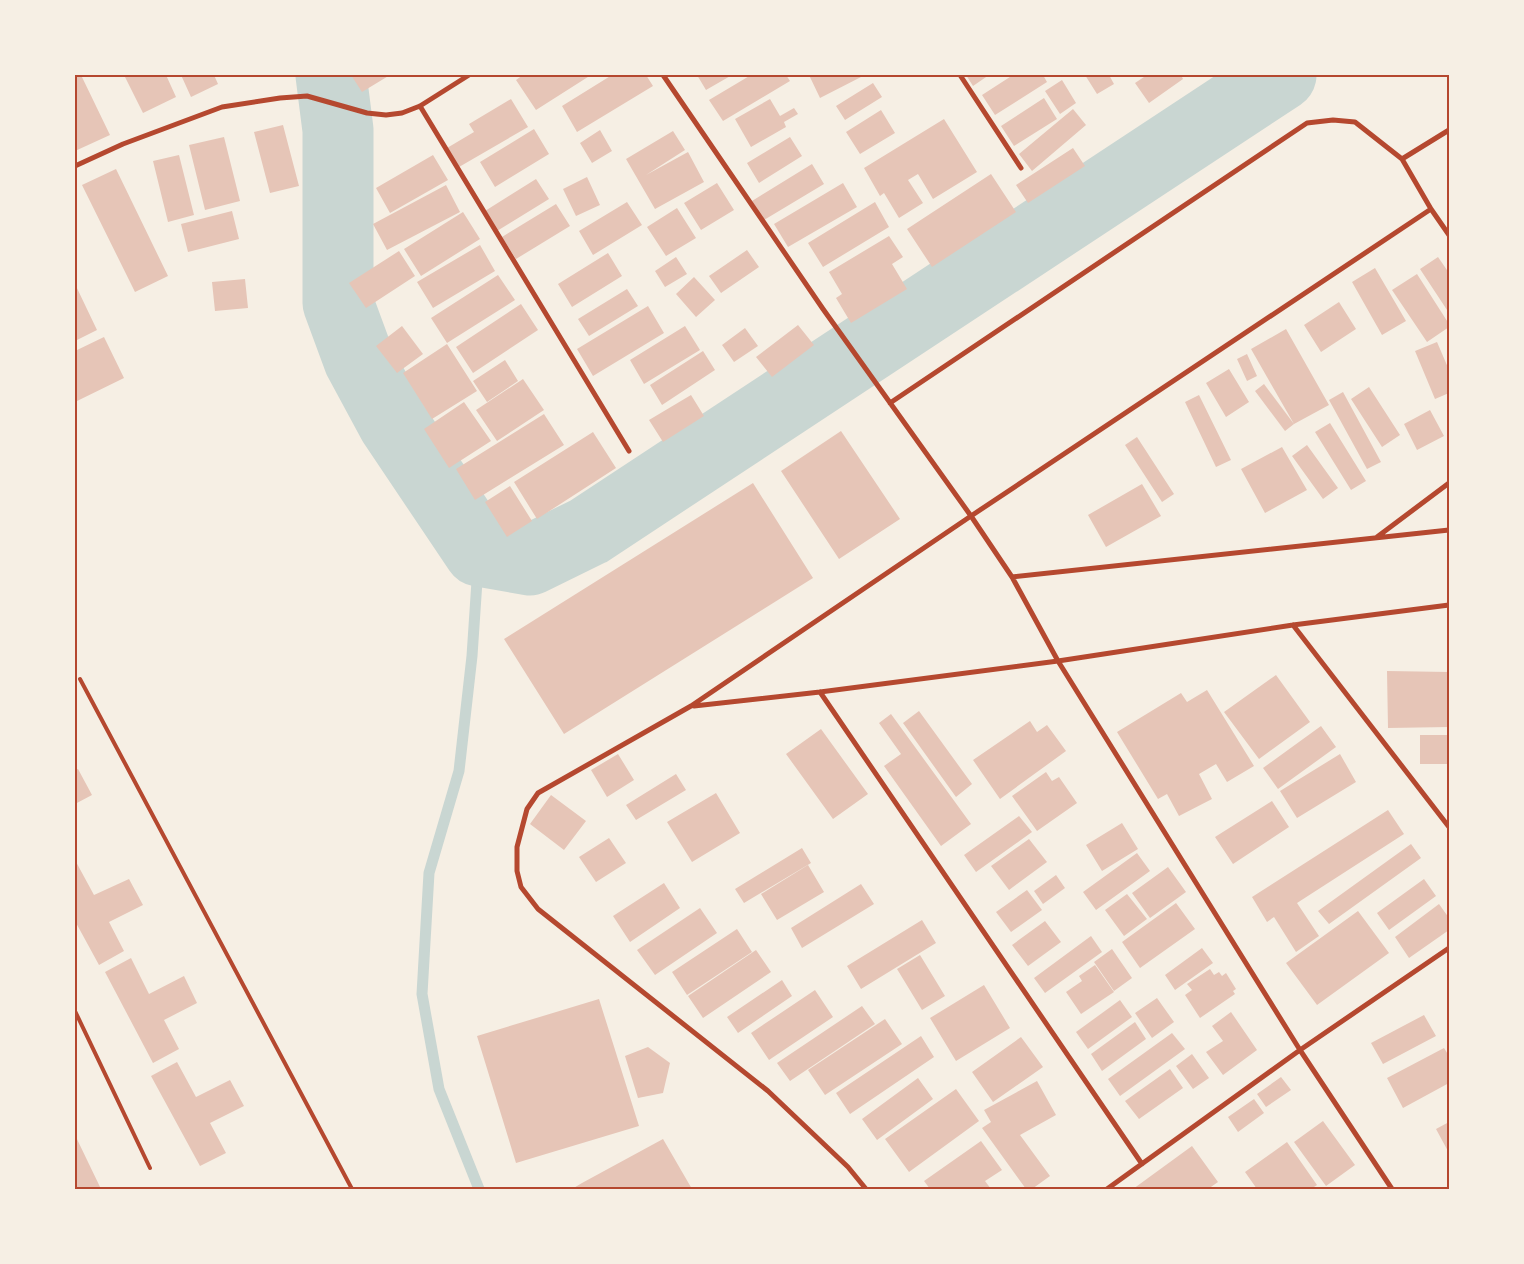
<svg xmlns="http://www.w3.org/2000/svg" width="1524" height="1264" viewBox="0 0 1524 1264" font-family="'Archivo Narrow',sans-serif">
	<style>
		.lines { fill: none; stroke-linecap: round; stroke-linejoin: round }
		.stream { stroke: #c9d6d2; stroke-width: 11 }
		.river { stroke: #c9d6d2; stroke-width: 71 }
		.building { fill: #e6c5b7 }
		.service { stroke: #b5482f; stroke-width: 4 }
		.minor { stroke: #b5482f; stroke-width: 5 }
		.neatline { fill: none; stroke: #b5482f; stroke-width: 2 }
	</style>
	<rect width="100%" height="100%" fill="#f6efe4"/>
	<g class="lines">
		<!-- stream -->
		<path class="stream" d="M479,1189L439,1089L422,994L429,873L459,771L472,656L479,551"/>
		<!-- river -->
		<path class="river" d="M331,75L338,130V303L359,360L393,423L479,551L530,560L589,531L1281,75"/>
	</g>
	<!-- building -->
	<path class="building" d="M75,75H81L110,135L75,151Z
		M124,75H166L176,97L143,113Z
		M181,75H214L218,84L191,97Z
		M351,75H390L362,92Z
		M523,75H591L536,110L516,80Z
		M612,75H646L653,86L577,132L562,106Z
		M697,75H732L706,90Z
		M751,75H786L790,81L723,121L709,100Z
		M809,75H860L861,77L820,98Z
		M966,75H989L973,86Z
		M1013,75H1043L1047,82L995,115L982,95Z
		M1085,75H1109L1114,84L1097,94Z
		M1147,75H1181L1183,79L1149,103L1135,83Z
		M1062,80L1076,103L1060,114L1045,91Z
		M873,83L882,97L845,120L836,106Z
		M1044,98L1057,119L1014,146L1001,126Z
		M511,99L528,127L459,167L447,148L474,132L469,124Z
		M770,99L780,116L794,108L798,114L784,122L786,127L751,147L735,119Z
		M1073,109L1086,125L1032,171L1019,154Z
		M881,110L895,133L860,154L846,132Z
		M944,119L977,172L933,199L918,174L908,180L923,203L899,218L884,193L880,196L864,168Z
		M283,125L299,186L270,193L254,132Z
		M534,129L549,154L495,187L480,162Z
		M600,130L612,151L592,163L580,143Z
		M673,131L685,150L646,175L688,152L704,182L655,209L626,159Z
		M224,137L240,201L205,210L189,145Z
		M790,137L802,156L759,183L747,163Z
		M1073,148L1085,166L1028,203L1016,185Z
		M179,155L194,215L168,222L153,161Z
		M433,155L448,180L390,213L376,188Z
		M812,164L824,184L764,220L752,201Z
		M116,169L168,276L135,292L82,185Z
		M991,174L1016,212L932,267L907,229Z
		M587,177L600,205L576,216L563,189Z
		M536,179L549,199L497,231L485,211Z
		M717,183L734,210L701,230L684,203Z
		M843,183L857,207L788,247L774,224Z
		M446,185L460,212L387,250L373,224Z
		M627,202L642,225L593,255L579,231Z
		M875,202L889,227L823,267L808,243Z
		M556,204L570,226L516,259L502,237Z
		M677,208L696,238L666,256L647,227Z
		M232,211L239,239L188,252L181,224Z
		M463,212L480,239L421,276L404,249Z
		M889,236L903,257L892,264L907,289L851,323L836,298L842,294L829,272Z
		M480,245L495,271L433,308L417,282Z
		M747,250L759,267L721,293L709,276Z
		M399,251L415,276L366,308L349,283Z
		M608,253L622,276L572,307L558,284Z
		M676,257L687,274L665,287L655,271Z
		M1438,257L1449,273V313L1420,269Z
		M1375,268L1406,321L1382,335L1352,282Z
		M1417,274L1449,324V327L1427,342L1392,290Z
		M498,275L515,300L447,343L431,318Z
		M694,277L715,300L696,317L676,294Z
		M245,279L248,308L215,311L212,282Z
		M75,284L97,330L75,341Z
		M627,289L638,306L589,336L578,319Z
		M1339,302L1356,329L1321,352L1304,325Z
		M521,304L538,330L473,373L456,347Z
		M648,306L664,333L593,376L577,349Z
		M798,325L814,345L772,377L756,357Z
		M402,326L423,354L397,373L376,346Z
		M685,326L700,350L644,384L630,360Z
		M745,328L758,346L734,362L722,345Z
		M1286,329L1329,405L1294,424L1285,431L1255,391L1264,384L1294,424L1251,349Z
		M104,337L124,378L75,402V351Z
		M1437,342L1449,370V393L1435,399L1415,351Z
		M447,344L477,391L432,419L403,373Z
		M703,351L715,370L662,405L650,385Z
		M1247,354L1257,376L1247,381L1237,359Z
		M505,360L518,381L487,402L473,381Z
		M1229,369L1249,402L1226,417L1206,383Z
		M523,379L544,410L497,441L476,410Z
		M1369,387L1400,435L1382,447L1351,399Z
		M1343,392L1381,462L1367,469L1329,400Z
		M691,395L704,416L663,442L649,420Z
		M1199,395L1231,460L1216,467L1185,402Z
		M464,402L491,441L449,468L424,429Z
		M1430,410L1444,436L1417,450L1404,424Z
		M544,414L564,445L475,500L456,469Z
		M1330,423L1366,481L1351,490L1315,432Z
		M841,431L900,519L839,559L781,471Z
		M593,432L616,468L537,519L514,482Z
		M1137,437L1174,494L1162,502L1125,445Z
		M1307,445L1338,488L1323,499L1292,456Z
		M1282,447L1307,490L1265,513L1241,469Z
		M753,483L813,578L564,734L504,639Z
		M1142,484L1161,516L1106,547L1088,515Z
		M510,486L532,521L507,537L485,502Z
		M1387,671L1449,672V727L1388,728Z
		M1276,675L1310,722L1259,759L1224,712Z
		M1207,690L1254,766L1227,782L1216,764L1199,774L1212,799L1179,816L1167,794L1158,799L1117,732L1181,693L1187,702Z
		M919,711L972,784L956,797L903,723Z
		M891,714L971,824L941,846L884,766L901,754L879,723Z
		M1030,721L1037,732L1047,725L1066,751L1000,799L973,760Z
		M1321,726L1336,747L1278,789L1263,768Z
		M821,729L868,794L833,819L786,754Z
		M1420,735H1449V764H1420Z
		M618,754L634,780L607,797L591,770Z
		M1340,754L1356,782L1297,818L1280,791Z
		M78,769L92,795L75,804V770Z
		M1046,772L1052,781L1059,777L1077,803L1037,831L1012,796Z
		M676,774L686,790L636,820L626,805Z
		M716,793L740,833L692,862L667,822Z
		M551,795L586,821L564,850L530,824Z
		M1272,801L1289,827L1233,864L1215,837Z
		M1388,810L1404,834L1297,903L1319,936L1296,952L1274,917L1267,922L1252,897Z
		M1019,816L1032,832L976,872L964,855Z
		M1122,823L1138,849L1102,871L1086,845Z
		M609,838L626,863L596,882L579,857Z
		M1029,839L1047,862L1009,890L991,866Z
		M1411,844L1421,858L1329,924L1318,911Z
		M802,848L811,863L744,903L735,889Z
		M1137,853L1150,871L1096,910L1083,892Z
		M75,860L94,895L129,879L143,905L109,922L124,951L99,965L75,921Z
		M808,865L824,892L777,920L761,894Z
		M1168,867L1186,892L1150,918L1132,893Z
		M1056,875L1065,888L1043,904L1034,891Z
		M1424,879L1436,896L1389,930L1377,913Z
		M664,883L680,908L630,942L613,916Z
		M861,884L874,904L802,948L791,928Z
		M1027,890L1042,910L1011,932L996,912Z
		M1127,894L1147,919L1124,936L1105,910Z
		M1176,903L1195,929L1140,968L1122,942Z
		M1439,904L1449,918V930L1409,958L1395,937Z
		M700,908L717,933L655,975L637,950Z
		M1358,911L1389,953L1317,1005L1286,963Z
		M922,920L936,943L861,989L847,966Z
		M1045,921L1061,942L1028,966L1012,945Z
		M737,929L752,952L687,995L672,972Z
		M1091,936L1102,952L1045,993L1034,978Z
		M1202,948L1213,963L1175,990L1165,975Z
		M1112,949L1132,978L1114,991L1094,962Z
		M756,950L771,972L703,1018L688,996Z
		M920,955L945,996L922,1010L897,969Z
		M131,958L149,994L184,976L197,1003L164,1020L179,1049L153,1063L105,972Z
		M1095,965L1114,992L1081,1014L1066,992L1082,981L1079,976Z
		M1210,969L1214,975L1219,972L1222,976L1226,973L1236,989L1233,991L1235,994L1200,1018L1185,995L1192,990L1187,984Z
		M782,980L792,996L738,1033L727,1017Z
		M984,985L1010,1028L956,1061L930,1018Z
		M815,990L833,1017L769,1060L751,1033Z
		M1157,998L1174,1022L1152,1038L1135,1013Z
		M599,999L639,1126L516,1163L477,1036Z
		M1120,1000L1132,1017L1088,1049L1076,1032Z
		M862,1006L875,1024L790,1081L777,1063Z
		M1231,1012L1257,1050L1223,1075L1206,1052L1223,1041L1212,1026Z
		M1424,1015L1436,1036L1383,1064L1371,1043Z
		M885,1019L902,1044L825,1095L808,1070Z
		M1135,1022L1146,1039L1102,1071L1091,1054Z
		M1172,1033L1185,1049L1120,1096L1108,1079Z
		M921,1036L934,1057L850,1114L836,1093Z
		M1021,1037L1043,1067L993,1102L972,1072Z
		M648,1047L670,1063L663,1093L638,1098L625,1056Z
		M1444,1048L1449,1056V1083L1403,1108L1387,1078Z
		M1192,1054L1209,1078L1193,1089L1176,1066Z
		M177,1062L196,1097L230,1080L244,1106L210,1123L226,1153L200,1166L151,1076Z
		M1170,1069L1183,1088L1139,1119L1125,1101Z
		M1281,1077L1291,1090L1266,1107L1257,1094Z
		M918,1078L933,1099L877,1140L862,1119Z
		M1037,1081L1056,1115L1020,1135L1050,1176L1032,1189H1026L982,1128L991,1122L984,1110Z
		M956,1089L979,1121L909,1172L885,1139Z
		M1254,1099L1264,1113L1238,1132L1228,1117Z
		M1323,1121L1355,1165L1326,1186L1294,1142Z
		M1449,1122V1153L1436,1129Z
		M75,1135L101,1189H75Z
		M663,1139L692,1189H572L582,1183Z
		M981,1141L1002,1170L985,1181L991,1189H930L924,1181Z
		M1287,1142L1317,1185L1311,1189H1257L1245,1172Z
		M1192,1146L1218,1182L1208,1189H1133Z"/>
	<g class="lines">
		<!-- service -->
		<path class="service" d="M80,679L352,1189
			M75,1011L150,1168"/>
		<!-- minor -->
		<path class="minor" d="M663,75L823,309L971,516L1012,577L1058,661L1300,1050L1392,1189
			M960,75L1021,168
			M420,106L629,451
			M1402,159L1449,130
			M75,166L123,144L222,107L280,98L307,96L367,113L386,115L402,113L420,106L469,75
			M890,403L1307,123L1333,120L1355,122L1402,159L1431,209L1449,235
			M1377,537L1449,483
			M1012,577L1449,530
			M1293,625L1449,827
			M820,692L1142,1164
			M694,706L820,692L1058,661L1293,625L1449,605
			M866,1189L848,1167L768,1091L538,909L521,887L517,871V847L527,809L538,793L691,706L971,516L1431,209
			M1107,1189L1300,1050L1449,948"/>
	</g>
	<!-- border -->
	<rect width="1524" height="1264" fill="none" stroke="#f6efe4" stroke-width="152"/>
	<rect x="76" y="76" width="1372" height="1112" class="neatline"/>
</svg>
